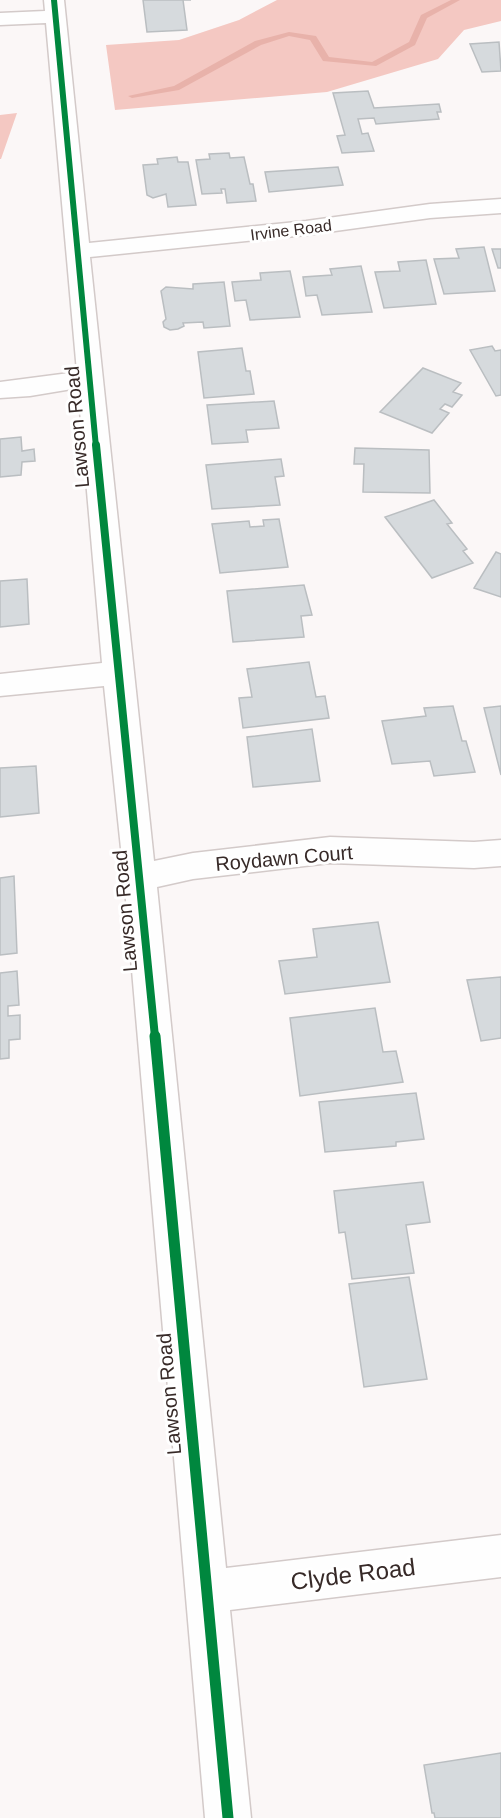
<svg xmlns="http://www.w3.org/2000/svg" width="501" height="1818" viewBox="0 0 501 1818" font-family="Helvetica,sans-serif">
	<style>
		.forest { fill: #f4c8c2 }
		.lines { fill: none; stroke-linecap: round; stroke-linejoin: round }
		.stream { fill: #e8b2aa; fill-rule: evenodd }
		.building { fill: #d6dadd; stroke: #babec1; stroke-width: 1.5 }
		.minor-casing { stroke: #d3cac9; stroke-width: 3 }
		.minor { fill: #fefefe; fill-rule: evenodd }
		.cycleway-far2-casing { stroke: #fff; stroke-width: 8 }
		.cycleway-far1-casing { stroke: #fff; stroke-width: 12 }
		.cycleway-casing { stroke: #fff; stroke-width: 15 }
		.cycleway-far2 { stroke: #00873e; stroke-width: 6 }
		.cycleway-far1 { stroke: #00873e; stroke-width: 8 }
		.cycleway { stroke: #00873e; stroke-width: 11 }
		.labels { text-anchor: middle; dominant-baseline: central; stroke-width: 6; stroke-linejoin: round; paint-order: stroke }
		.far-street-label { font-size: 16px; fill: #372a28; stroke: #fff }
		.street-label { font-size: 20px; fill: #372a28; stroke: #fff }
		.near-street-label { font-size: 24px; fill: #372a28; stroke: #fff }
	</style>
	<rect width="100%" height="100%" fill="#fbf7f7"/>
	<!-- forest -->
	<path class="forest" d="M277,0H501V21L464,30L438,59L327,92L115,110L106,45L179,40L239,20Z
		M17,113L1,159H0V115Z"/>
	<g class="lines">
		<!-- stream -->
		<path class="stream" d="M451,0H460L427,18L415,45L376,66L323,61L310,40L289,36L261,45L179,90L132,98L128,96L174,86L255,41L289,32L316,36L329,57L372,62L409,42L421,15Z"/>
	</g>
	<!-- building -->
	<path class="building" d="M143,0H191H183L187,30L147,32Z
		M499,42L501,71L482,72L470,44Z
		M368,91L374,108L439,104L441,112H437L439,119L376,124L374,118L358,119L362,134L368,133L374,151L342,153L337,136L345,135L333,93Z
		M229,153L230,158L244,157L250,184H253L256,201L227,203L225,189H221L222,193L202,194L196,160L210,159L209,154Z
		M177,157L178,162H188L196,205L168,207L166,194L153,198L147,195L143,165L158,164L157,159Z
		M338,167L343,185L269,192L265,172Z
		M484,247L495,291L444,294L434,259L459,258L456,249Z
		M492,249H501V268H498Z
		M426,260L436,304L384,308L375,272L400,271L398,262Z
		M361,266L372,312L322,315L317,295L306,296L303,277L332,275L330,269Z
		M290,271L300,317L250,320L246,300L235,301L232,282L261,280L260,273Z
		M224,282L230,326L204,328L203,322L183,323L184,326L178,329L170,330L164,327L163,322L166,319L161,291L166,287L193,289V284Z
		M492,346L495,351L501,350V395L496,396L470,350Z
		M242,348L246,371H250L254,394L204,398L198,352Z
		M423,368L461,383L453,392L462,395L452,407L445,404L440,409L449,413L432,433L380,412Z
		M274,401L279,428L246,430L248,442L212,444L207,405Z
		M21,437L22,451L34,449L35,461L22,462L21,475L0,477V439Z
		M355,448L429,450L430,493L363,492L364,464H354Z
		M281,459L284,476L275,477L280,505L212,509L206,465Z
		M434,500L452,523L447,524L467,549L463,551L473,563L432,578L385,517Z
		M279,519L288,567L220,573L212,524L249,521L250,527L264,526L263,520Z
		M496,552L501,554V597L474,588Z
		M27,579L29,624L0,627V581Z
		M304,585L312,615L301,616L304,637L233,642L227,591Z
		M309,662L316,697L325,696L329,718L243,728L239,698L252,697L247,669Z
		M453,706L462,741H466L475,772L434,776L430,761L392,764L382,721L426,716L424,708Z
		M501,706V775L484,708Z
		M312,729L320,781L253,787L247,737Z
		M36,766L39,813L0,817V768Z
		M14,876L17,953L0,955V878Z
		M378,922L390,982L285,994L279,961L317,957L313,929Z
		M17,971L19,1005L8,1006V1016L20,1015V1039L9,1040V1058L0,1059V973Z
		M501,977V1038L481,1041L467,980Z
		M375,1008L383,1052L396,1051L403,1082L300,1096L290,1018Z
		M416,1093L424,1139L396,1142V1146L325,1152L319,1102Z
		M423,1182L430,1222L406,1225L414,1273L352,1279L345,1232L339,1233L334,1191Z
		M409,1277L427,1379L364,1387L349,1284Z
		M501,1753V1818H435L434,1813H432L424,1765Z"/>
	<g class="lines">
		<defs>
			<path id="minor" d="M44,0H64L89,243L306,221L430,204L501,199V213L430,218L306,235L90,257L154,861L193,853L330,837L474,842L501,840V866L474,868L330,863L193,879L157,887L226,1568L501,1535V1577L230,1610L251,1818H205L124,877L104,686L0,696V674L102,663L78,388L30,396L0,398V382L77,372L46,23L0,25V13L45,11Z"/>
		</defs>
		<!-- minor casing -->
		<use href="#minor" class="minor-casing"/>
		<!-- minor -->
		<use href="#minor" class="minor"/>
		<defs>
			<path id="cycleway-far2" d="M54,0L96,447"/>
			<path id="cycleway-far1" d="M96,445L155,1037"/>
			<path id="cycleway" d="M155,1036L228,1818"/>
		</defs>
		<!-- cycleway-far2 casing -->
		<use href="#cycleway-far2" class="cycleway-far2-casing"/>
		<!-- cycleway-far1 casing -->
		<use href="#cycleway-far1" class="cycleway-far1-casing"/>
		<!-- cycleway casing -->
		<use href="#cycleway" class="cycleway-casing"/>
		<!-- cycleway-far2 -->
		<use href="#cycleway-far2" class="cycleway-far2"/>
		<!-- cycleway-far1 -->
		<use href="#cycleway-far1" class="cycleway-far1"/>
		<!-- cycleway -->
		<use href="#cycleway" class="cycleway"/>
	</g>
	<g class="labels">
		<!-- far-street labels -->
		<g class="far-street-label">
			<text transform="translate(291 230) rotate(-7)">Irvine Road</text>
		</g>
		<!-- street labels -->
		<g class="street-label">
			<text transform="translate(77 427) rotate(-95)">Lawson Road</text>
			<text transform="translate(284 858) rotate(-5)">Roydawn Court</text>
			<text transform="translate(125 911) rotate(-95)">Lawson Road</text>
			<text transform="translate(169 1394) rotate(-95)">Lawson Road</text>
		</g>
		<!-- near-street labels -->
		<g class="near-street-label">
			<text transform="translate(353 1574) rotate(-7)">Clyde Road</text>
		</g>
	</g>
</svg>
